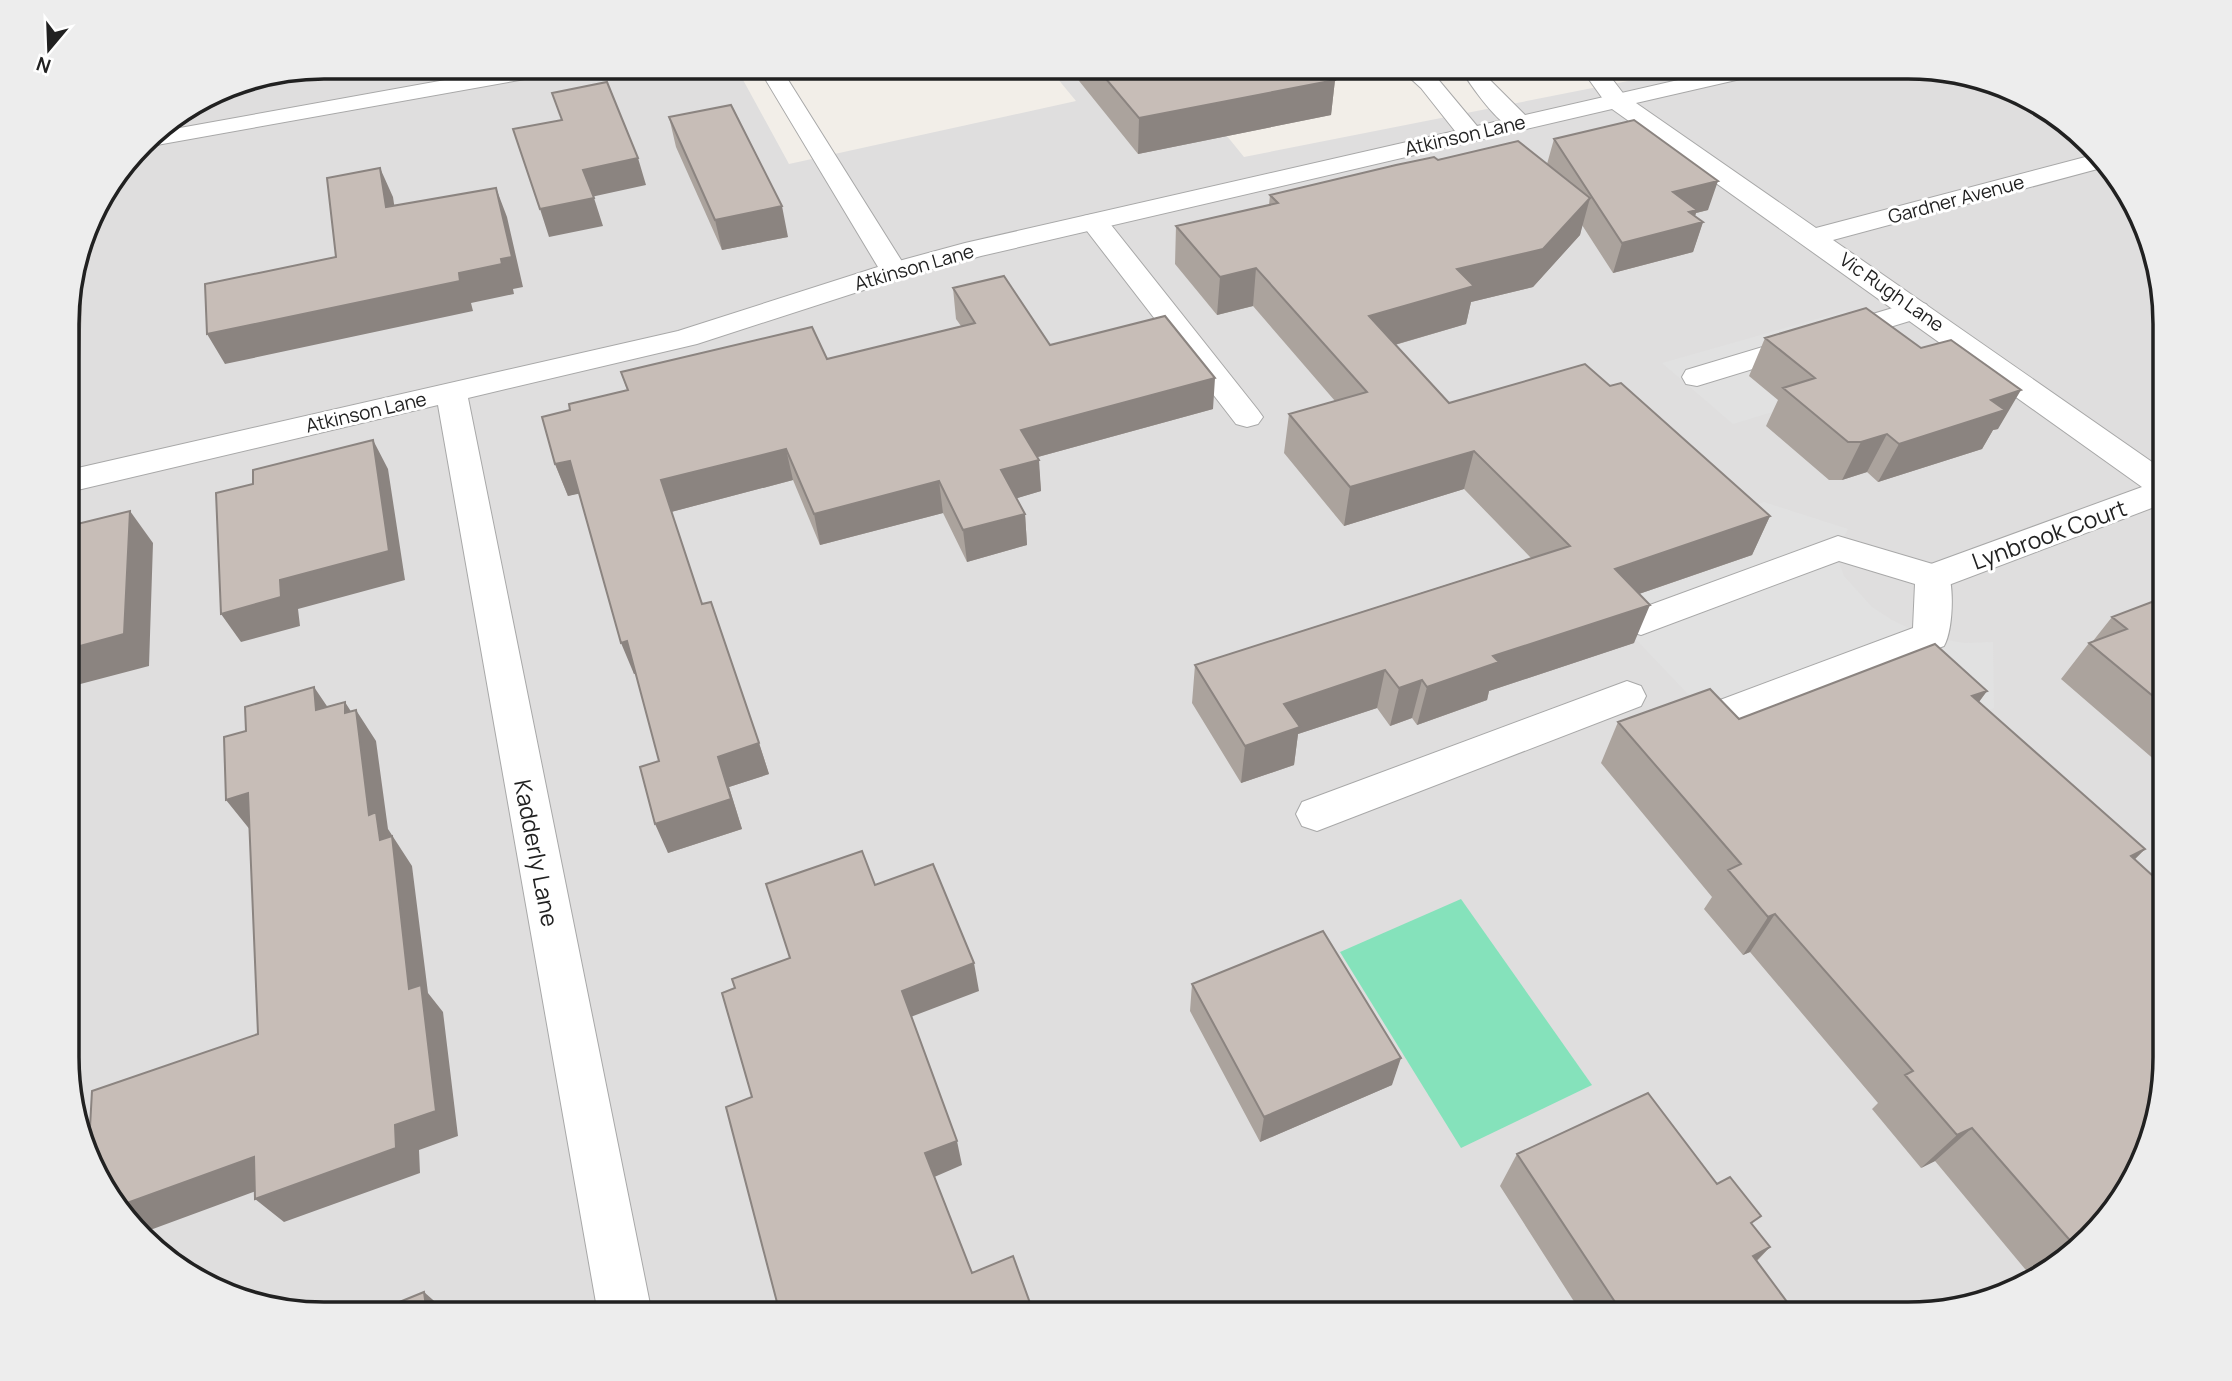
<svg xmlns="http://www.w3.org/2000/svg" width="2232" height="1381" viewBox="0 0 2232 1381" font-family="Manrope,sans-serif">
	<style>
		.residential { fill: #dfdede }
		.pitch { fill: #85e2bb }
		.parking { fill: #e1e1e1 }
		.lines { fill: none; stroke-linecap: round; stroke-linejoin: round }
		.service-casing { stroke: #a8a8a8; stroke-width: 2 }
		.minor-casing { stroke: #a8a8a8; stroke-width: 2 }
		.service { fill: #fff; fill-rule: evenodd }
		.minor { fill: #fff; fill-rule: evenodd }
		.wall { fill: #aba39d }
		.shaded-wall { fill: #8b8480 }
		.building { fill: #c7bdb7; stroke: #8b8480; stroke-width: 2 }
		.labels { text-anchor: middle; dominant-baseline: central; stroke-width: 6; stroke-linejoin: round; paint-order: stroke }
		.far-street-label { font-size: 19px; fill: #212121; stroke: #fff }
		.street-label { font-size: 23px; fill: #212121; stroke: #fff }
		.rim { fill: none; stroke: #212121; stroke-width: 3.5 }
	</style>
	<rect width="100%" height="100%" fill="#f2eee8"/>
	<!-- residential -->
	<path class="residential" d="M323,67H736L789,164L1076,101L1048,67H1171L1244,157L1699,67H1909L1975,75L2051,110L2131,195L2165,307V1074L2037,1280L1925,1314H323L257,1306L181,1271L110,1200L69,1091V290L93,209L154,131L225,86Z"/>
	<!-- pitch -->
	<path class="pitch" d="M1461,899L1592,1085L1461,1148L1340,952Z"/>
	<!-- parking -->
	<path class="parking" d="M1845,311L1920,367L1733,424L1662,363Z
		M1764,502L1848,529L1838,548V560L1844,576L1872,607L1892,620L1915,631L1940,639L1965,643L1993,642L1994,708L1784,795L1568,568Z"/>
	<g class="lines">
		<defs>
			<path id="service" d="M517,67H565L561,72L553,74L140,148L152,133Z
				M758,67H780L908,271L904,277L894,279L884,277Z
				M1460,67H1482L1491,81L1527,117L1530,122L1527,127C1521,129 1515,130 1510,127C1495,120 1467,81 1460,67Z
				M1580,67H1603L1629,101L1626,106L1617,108L1608,106Z
				M1094,214L1104,216L1258,410L1263,417L1258,424L1247,427L1236,424L1080,222L1084,216Z
				M1916,301L1926,304L1931,310L1926,316L1697,386L1686,384L1682,377L1686,370Z
				M1838,536L1946,568C1955,583 1953,630 1944,646L1734,726L1720,722L1715,711L1720,700L1913,628L1915,584L1839,561L1641,635L1628,631L1623,622L1628,613Z
				M1627,681L1641,686L1646,696L1641,706L1317,831L1302,826L1296,814L1302,802Z"/>
			<path id="minor" d="M1398,67H1423L1437,78L1477,126L1735,67H1774L1771,72L1636,103L1816,228L2093,155L2105,167L1833,240L2165,471V503L1946,586L1933,590L1920,586L1915,577L1920,568L2142,487L1612,109L981,256L904,277L697,344L468,398L652,1314H598L438,405L69,492V470L678,331L884,265L965,243L1455,131L1421,88Z"/>
		</defs>
		<!-- service casing -->
		<use href="#service" class="service-casing"/>
		<!-- minor casing -->
		<use href="#minor" class="minor-casing"/>
		<!-- service -->
		<use href="#service" class="service"/>
		<!-- minor -->
		<use href="#minor" class="minor"/>
	</g>
	<!-- wall -->
	<path class="wall" d="M1067,66H1329L1335,80L1331,115L1138,154Z
		M669,117L788,237L722,250L676,147Z
		M1554,139L1708,210L1696,213L1695,216L1703,222L1693,252L1613,273L1582,225L1580,235L1533,287L1471,302L1466,324L1395,345L1449,403L1610,386L1770,516L1752,555L1639,594L1634,643L1489,691L1487,700L1417,725L1412,718L1390,726L1377,708L1298,734L1294,765L1241,783L1192,703L1195,665L1531,558L1464,489L1344,526L1284,453L1289,414L1335,401L1253,306L1217,315L1175,264L1176,226L1269,205L1270,195L1438,160L1547,164Z
		M953,288L1050,345L1213,409L1038,457L1041,491L1017,498L1025,514L1027,545L967,562L943,513L820,545L793,480L671,512L702,604L759,743L769,774L729,787L742,829L668,853L659,761L636,673L634,674L579,493L568,496L555,464L627,390L621,372L827,359L961,326L956,319Z
		M1765,338L1998,429L1993,430L1982,449L1878,482L1867,472L1842,480H1829L1766,426L1778,400L1749,376Z
		M2165,597V759L2157,762L2061,679L2089,643L2093,641L2112,617Z
		M1987,691L1979,702L2145,849L2135,859L2122,1200L2035,1281L1935,1161L1921,1168L1872,1109L1878,1103L1750,952L1743,955L1704,909L1712,897L1601,763L1618,722L1739,719Z
		M1192,984L1392,1085L1260,1142L1190,1011Z
		M1517,1154L1717,1184L1770,1247L1757,1261L1796,1314H1582L1500,1186Z"/>
	<!-- shaded-wall -->
	<path class="shaded-wall" d="M1335,80L1331,115L1138,154L1139,118Z
		M638,158L646,185L591,197L583,170Z
		M380,168L393,197L399,237L386,207Z
		M1718,181L1708,210L1696,213L1692,225L1703,222L1693,252L1613,273L1622,243L1673,192Z
		M496,188L507,217L523,287L513,289L514,294L471,303L473,311L225,364L207,334L459,273L501,259Z
		M594,198L603,226L549,237L540,209Z
		M1590,198L1580,235L1533,287L1471,302L1466,324L1363,354L1369,316Z
		M782,206L788,237L722,250L715,220Z
		M84,238L80,360L69,363V290Z
		M1256,268L1253,306L1217,315L1220,277Z
		M1215,378L1213,409L1023,461L1021,430Z
		M2021,390L1998,429L1993,430L1982,449L1878,482L1899,444L1991,400Z
		M1887,434L1867,472L1842,480L1861,442Z
		M373,440L388,469L405,580L298,609L300,626L241,642L221,614L280,580Z
		M786,449L793,480L671,512L661,480Z
		M1474,451L1464,489L1344,526L1350,487Z
		M1039,460L1041,491L1004,502L1001,470Z
		M570,461L582,493L568,496L555,464Z
		M939,481L943,513L820,545L814,514Z
		M130,511L153,543L149,666L69,687V649Z
		M1025,514L1027,545L967,562L963,530Z
		M1770,516L1752,555L1601,607L1615,569Z
		M1650,605L1634,643L1489,691L1487,700L1417,725L1427,687L1493,656Z
		M627,641L640,672L634,674L621,643Z
		M1385,670L1377,708L1298,734L1294,765L1241,783L1245,746L1284,704Z
		M1422,680L1412,718L1390,726L1399,688Z
		M314,687L335,718L316,710Z
		M1987,691L1957,731L1972,696Z
		M345,702L357,721L356,710L376,741L388,829L412,866L428,993L443,1012L458,1136L419,1150L420,1173L284,1222L255,1199L395,1125L409,989L380,840L369,815L345,713Z
		M759,743L769,774L729,787L742,829L668,853L655,824L718,757Z
		M2165,753V759L2157,762Z
		M248,793L251,831L226,800Z
		M2145,849L2106,888L2131,856Z
		M1775,914L1750,952L1743,955L1768,917Z
		M974,963L979,991L908,1018L902,991Z
		M1401,1058L1392,1085L1260,1142L1264,1117Z
		M1972,1128L1935,1161L1921,1168L1957,1135Z
		M957,1141L962,1165L932,1178L925,1153Z
		M254,1157L283,1181L142,1233L116,1207Z
		M1770,1247L1741,1276L1753,1256Z
		M424,1292L449,1314H427Z
		M796,1303L802,1314H782L779,1310Z"/>
	<!-- building -->
	<path class="building" d="M1095,66H1329L1335,80L1139,118Z
		M607,82L638,158L583,170L594,198L540,209L513,129L562,120L552,93Z
		M731,105L782,206L715,220L669,117Z
		M1634,120L1718,181L1673,192L1697,210L1689,212L1703,222L1622,243L1554,139Z
		M1518,141L1590,198L1543,249L1457,269L1474,286L1369,316L1449,403L1585,364L1610,386L1621,383L1770,516L1615,569L1650,605L1493,656L1499,662L1427,687L1422,680L1399,688L1385,670L1284,704L1300,727L1245,746L1195,665L1570,546L1474,451L1350,487L1289,414L1367,392L1256,268L1220,277L1176,226L1278,203L1270,195L1396,165L1434,157L1438,160Z
		M380,168L386,207L496,188L512,257L501,259L502,264L459,273L460,281L207,334L205,284L336,257L327,178Z
		M1004,276L1050,345L1165,316L1215,378L1021,430L1039,460L1001,470L1025,514L963,530L939,481L814,514L786,449L661,480L702,604L711,602L759,743L718,757L731,799L655,824L640,767L659,761L627,641L621,643L570,461L555,464L542,417L570,410L569,404L628,390L621,372L812,327L827,359L975,323L953,288Z
		M1866,308L1921,348L1951,340L2021,390L1991,400L2005,410L1899,444L1887,434L1861,442H1848L1783,388L1815,378L1765,338Z
		M373,440L389,551L280,580L281,597L221,614L216,493L253,484V470Z
		M130,511L124,634L69,649V526Z
		M2165,597V706L2089,643L2127,629L2112,617Z
		M1935,644L1987,691L1972,696L2145,849L2131,856L2165,887V1074L2152,1140L2122,1200L2074,1245L1972,1128L1957,1135L1905,1075L1913,1071L1775,914L1768,917L1728,870L1741,864L1618,722L1710,689L1739,719Z
		M314,687L316,710L345,702V713L356,710L369,815L376,812L380,840L392,836L409,989L421,985L436,1111L395,1125L396,1148L255,1199L254,1157L116,1207L110,1200L89,1145L92,1091L258,1034L248,793L226,800L224,737L246,731L245,707Z
		M862,851L875,885L933,864L974,963L902,991L957,1141L925,1153L972,1273L1013,1256L1034,1314H799L796,1303L779,1310L726,1107L752,1097L722,993L735,988L732,979L790,958L766,884Z
		M1323,931L1401,1058L1264,1117L1192,984Z
		M1648,1093L1717,1184L1730,1177L1761,1216L1751,1223L1770,1247L1753,1256L1796,1314H1623L1517,1154Z
		M424,1292L427,1314H370Z"/>
	<g class="labels">
		<!-- far-street labels -->
		<g class="far-street-label">
			<text transform="translate(1465 135) rotate(-13)">Atkinson Lane</text>
			<text transform="translate(1956 199) rotate(-15)">Gardner Avenue</text>
			<text transform="translate(914 267) rotate(-16)">Atkinson Lane</text>
			<text transform="translate(1892 292) rotate(35)">Vic Rugh Lane</text>
			<text transform="translate(366 412) rotate(-13)">Atkinson Lane</text>
		</g>
		<!-- street labels -->
		<g class="street-label">
			<text transform="translate(2049 534) rotate(-20)">Lynbrook Court</text>
			<text transform="translate(537 853) rotate(79)">Kadderly Lane</text>
		</g>
	</g>
	<!-- crop -->
	<path d="M0 0H2232V1381H0ZM324 79H1908A245 245 0 0 1 2153 324V1057A245 245 0 0 1 1908 1302H324A245 245 0 0 1 79 1057V324A245 245 0 0 1 324 79Z" fill="#ededed" fill-rule="evenodd"/>
	<path class="rim" d="M324 79H1908A245 245 0 0 1 2153 324V1057A245 245 0 0 1 1908 1302H324A245 245 0 0 1 79 1057V324A245 245 0 0 1 324 79Z"/>
	<!-- north arrow -->
	<g transform="translate(49 49) rotate(199)" stroke="#ffffff" stroke-width="5" paint-order="stroke">
	<path d="M0-5L12 26L0 18L-12 26Z" fill="#212121"/>
	<text y="-10" font-size="19" font-weight="bold" text-anchor="middle" fill="#212121">N</text>
	</g>
</svg>
